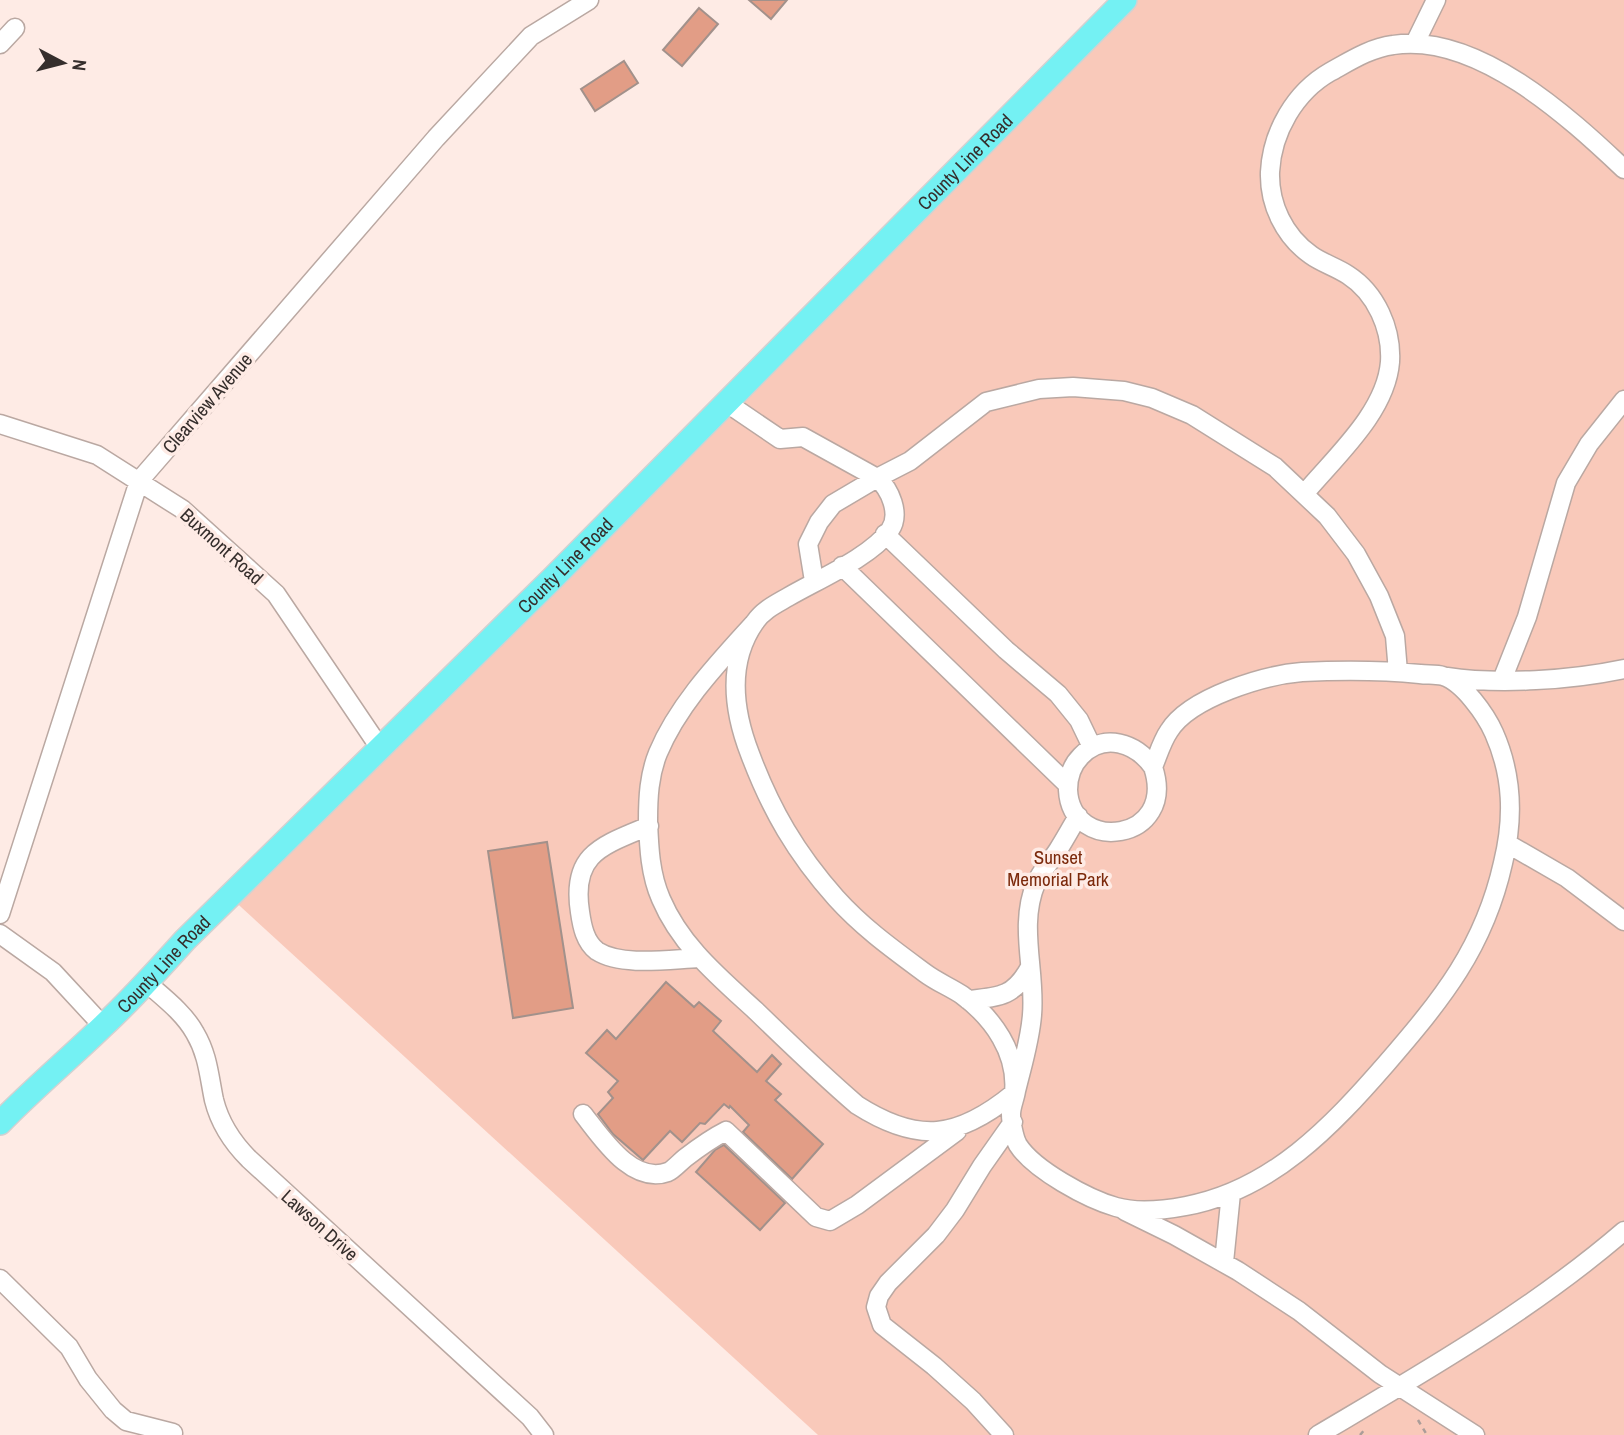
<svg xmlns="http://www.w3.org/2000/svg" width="1624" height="1435" viewBox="0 0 1624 1435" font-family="'Archivo Narrow',sans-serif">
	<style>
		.green { fill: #f9c9ba }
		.building { fill: #e29d86; stroke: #a2918b; stroke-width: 2 }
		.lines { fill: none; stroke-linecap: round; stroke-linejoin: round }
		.minor-casing { stroke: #baa8a2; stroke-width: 21 }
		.major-casing { stroke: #d3d1d1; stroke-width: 26 }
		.path { stroke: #ab9d99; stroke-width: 2.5; stroke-dasharray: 5 5; stroke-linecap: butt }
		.minor { stroke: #fff; stroke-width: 18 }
		.major { stroke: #74f1f3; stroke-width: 23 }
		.labels { text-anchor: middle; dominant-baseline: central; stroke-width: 7; stroke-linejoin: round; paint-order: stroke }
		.street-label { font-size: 19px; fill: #352e2c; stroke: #feebe5 }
		.park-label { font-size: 19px; fill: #7b290b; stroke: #feebe5 }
	</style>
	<rect width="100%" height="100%" fill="#feebe5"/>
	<!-- green -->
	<path class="green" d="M1123,0H1624V1435H818L229,896Z"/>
	<!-- building -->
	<path class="building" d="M749,0H787L771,19Z
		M699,8L718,24L682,66L663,50Z
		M624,61L638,83L595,111L581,89Z
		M547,842L573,1008L513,1018L488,851Z
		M666,982L694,1007L699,1002L721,1021L713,1031L757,1072L772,1055L781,1064L766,1081L781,1094L775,1100L823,1144L792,1179L743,1132L749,1125L730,1106L729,1108L724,1104L705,1124L700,1123L682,1142L670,1131L643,1160L613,1134L598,1114L613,1098L608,1092L618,1081L586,1053L607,1030L616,1039Z
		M724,1145L785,1203L760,1230L696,1172L715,1150Z"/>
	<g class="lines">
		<defs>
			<path id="minor" d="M1415,43L1436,0
				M0,44L15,28
				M727,403L780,439L803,437L877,478L910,461L986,402L1039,389L1073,387L1124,391L1152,398L1192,415L1275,467L1327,516L1356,554L1379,596L1395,636L1398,672
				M0,424L97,455L182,509L276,594L380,748
				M1305,493C1336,456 1386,412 1390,362C1392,329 1376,293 1348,275C1336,267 1322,263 1311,255C1284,236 1269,204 1270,172C1272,132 1295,92 1330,72C1350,61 1370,48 1393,45C1476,32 1568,116 1624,169
				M885,534L1006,650L1058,694L1079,720L1092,747
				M842,566L1068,785
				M756,621C720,661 679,703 658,753C649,775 648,798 648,821C649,847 650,874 661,899C681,946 719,977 756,1011C789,1043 822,1075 857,1105C918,1144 958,1139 1014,1093C1018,1053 993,1018 962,995C950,987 937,982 925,973C894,950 863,928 836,898C796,853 771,810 750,754C733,710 727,662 755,622C763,610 776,604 788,597C817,580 871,557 890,530C901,514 890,489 877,478L833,504L819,522L808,544L814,581
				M1447,677C1499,685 1572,680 1624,669
				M1502,680L1527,617L1566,483L1589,444L1624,400
				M1078,816C1071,828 1065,839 1058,850C1051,861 1041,871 1036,883C1018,926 1036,971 1032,1015C1030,1041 1022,1066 1016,1091C1015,1098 1011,1107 1011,1114C1011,1122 1014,1138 1018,1145C1034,1170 1088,1199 1116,1207C1137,1213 1165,1210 1186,1206C1272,1190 1332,1126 1386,1064C1442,999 1484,948 1503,863C1514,818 1513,776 1494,733C1486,715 1463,682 1443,676C1436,674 1427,675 1420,674C1381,670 1341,670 1302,672C1265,675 1190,697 1169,731C1162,741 1158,755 1153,767C1178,842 1071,855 1068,790C1068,777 1072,765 1081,756C1104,732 1136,743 1153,767
				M649,826C601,846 571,854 580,912C582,926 585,942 597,951C622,967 671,959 699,958
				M1508,844L1567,878L1624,921
				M0,914L139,481L436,138L531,36L589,0
				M0,934L53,972L103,1026
				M147,983C164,998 184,1013 195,1033C208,1055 209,1076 214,1100C220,1124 232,1142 249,1159L530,1417L544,1435
				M968,1000C999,997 1014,997 1030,967
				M583,1114C602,1138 632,1185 668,1172C673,1170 680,1162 685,1158C698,1148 710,1139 726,1131L816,1217L830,1221L857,1205L957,1131
				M1125,1211L1174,1235L1238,1271L1299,1311L1380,1374L1475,1435
				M1224,1262L1231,1193
				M0,1279L69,1347L88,1379L113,1410L126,1421L173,1433
				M1004,1435L973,1401L934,1366L882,1325L876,1307L879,1296L888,1283L936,1235L955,1210L982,1166L1013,1122
				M1318,1435C1424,1372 1531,1311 1624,1231"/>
			<g id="major">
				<path id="s1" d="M0,1123C33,1089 69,1059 103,1026C132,999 159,969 185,940L552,579L1125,0"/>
			</g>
		</defs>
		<!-- minor casing -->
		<use href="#minor" class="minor-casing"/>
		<!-- major casing -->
		<use href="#major" class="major-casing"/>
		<!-- path -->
		<path class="path" d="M1418,1420L1427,1435
			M1360,1435L1366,1428"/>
		<!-- minor -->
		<use href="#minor" class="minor"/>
		<!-- major -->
		<use href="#major" class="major"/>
	</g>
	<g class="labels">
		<!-- street labels -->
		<g class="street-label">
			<text stroke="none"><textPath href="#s1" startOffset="1362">County Line Road</textPath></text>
			<text transform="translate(207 403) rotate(-49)">Clearview Avenue</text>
			<text transform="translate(222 546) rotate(42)">Buxmont Road</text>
			<text stroke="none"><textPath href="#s1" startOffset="794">County Line Road</textPath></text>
			<text stroke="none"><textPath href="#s1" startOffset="228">County Line Road</textPath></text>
			<text transform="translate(320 1225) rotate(42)">Lawson Drive</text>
		</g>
		<!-- park labels -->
		<g class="park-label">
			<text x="1058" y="857">Sunset<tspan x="1058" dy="22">Memorial Park</tspan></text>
		</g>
	</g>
	<!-- north arrow -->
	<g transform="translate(63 63) rotate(97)" stroke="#feebe5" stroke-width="5" paint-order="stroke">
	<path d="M0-5L12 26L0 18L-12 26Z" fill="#352e2c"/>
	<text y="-10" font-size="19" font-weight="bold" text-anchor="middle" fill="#352e2c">N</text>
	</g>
</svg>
